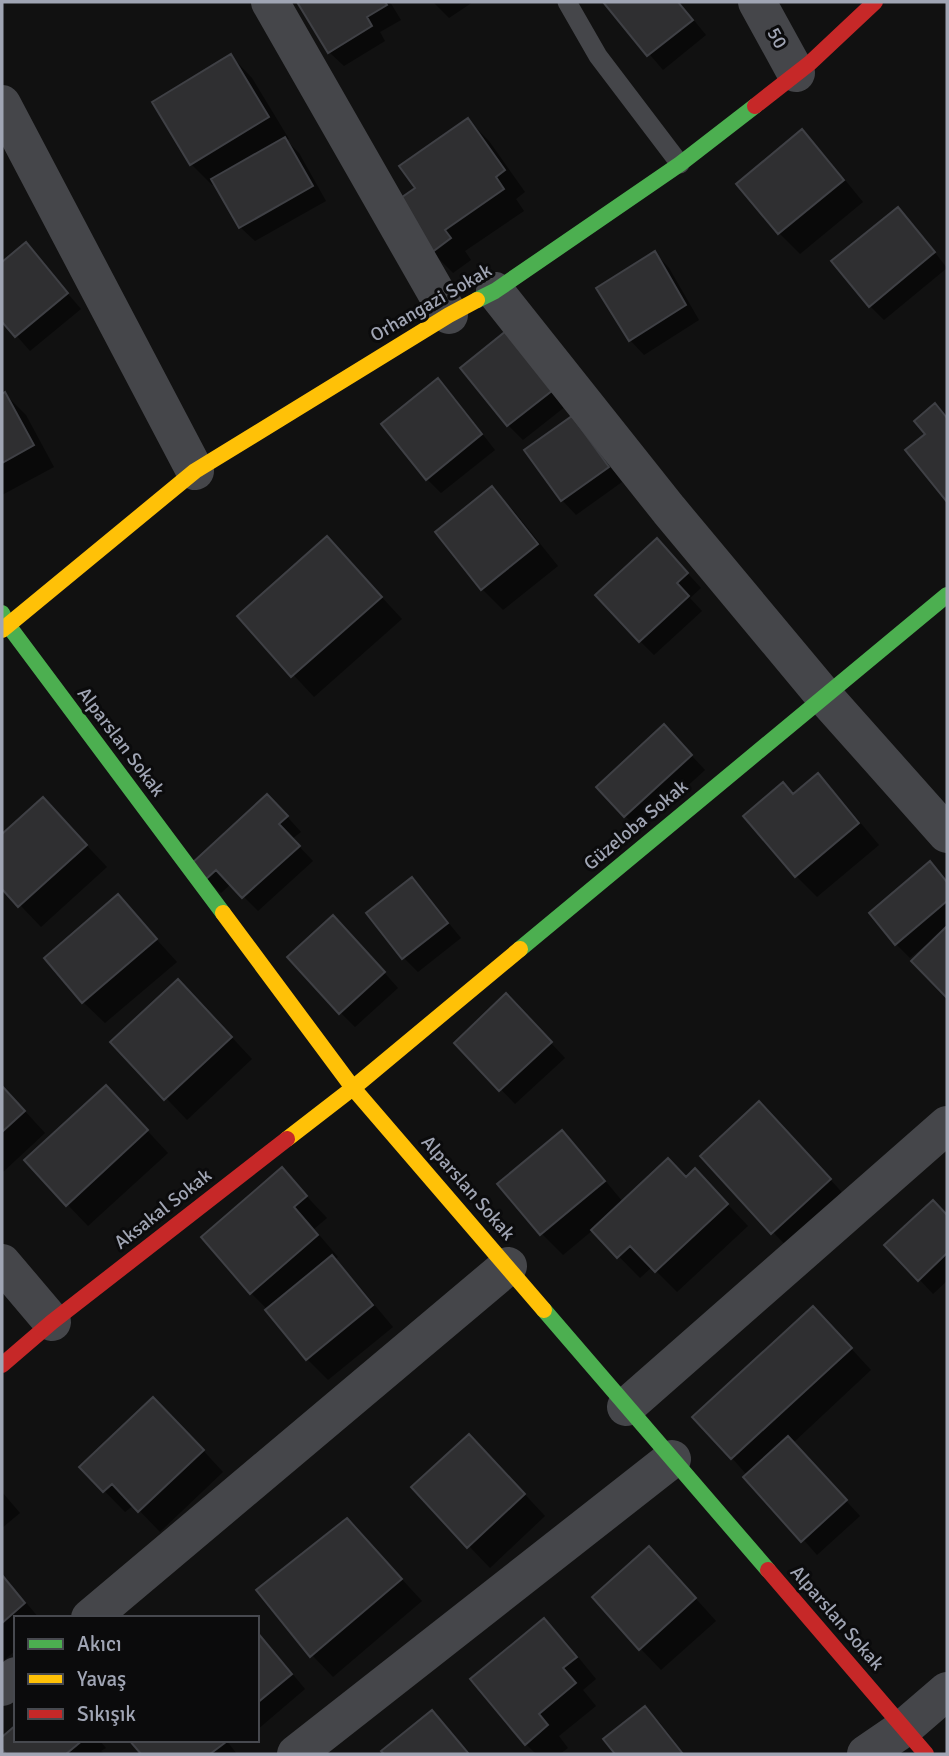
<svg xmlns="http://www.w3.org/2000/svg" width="949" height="1756" viewBox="0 0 949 1756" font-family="Signika,sans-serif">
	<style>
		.shadow { fill: #0007 }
		.building { fill: #2f2f31; stroke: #3f4045; stroke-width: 2 }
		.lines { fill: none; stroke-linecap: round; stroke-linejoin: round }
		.lane { stroke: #45464a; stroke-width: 19 }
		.street { stroke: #45464a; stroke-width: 38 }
		.fast { stroke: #4caf50; stroke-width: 16 }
		.slow { stroke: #ffc107; stroke-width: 16 }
		.jam { stroke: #c62828; stroke-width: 16 }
		.labels { text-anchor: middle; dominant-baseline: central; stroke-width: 6; stroke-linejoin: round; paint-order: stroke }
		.street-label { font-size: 19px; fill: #a0a5b4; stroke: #0b0b0c }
	</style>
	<rect width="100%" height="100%" fill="#111"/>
	<!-- shadow -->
	<path class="shadow" d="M299,2H390L401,20L380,32L385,41L344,66L329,52Z
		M433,2H473L449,18Z
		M605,2H679L706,35L663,70Z
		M231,56L252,78L289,139L286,140L299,153L326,201L255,241L240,227L216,183L212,185L191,164Z
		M468,120L489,141L525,192L516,199L524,211L465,251L471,260L453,273L432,252L418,189Z
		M802,132L823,153L863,202L800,254L779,233Z
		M898,209L912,223L947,268L884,320L870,306Z
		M26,245L81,309L30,351L2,319V264Z
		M655,253L669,268L699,320L644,355L630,340Z
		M506,333L566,406L523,440L508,425L463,368Z
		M438,380L452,395L495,450L441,493L427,479Z
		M5,394L26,415L54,467L2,495V396Z
		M586,432L622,482L576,515L562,500Z
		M492,488L513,510L558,566L503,610L482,589Z
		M327,538L402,619L314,697L239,616Z
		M671,555L701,588L690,598L702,611L654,655L640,641Z
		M678,741L705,770L639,830L625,816Z
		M817,776L839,797L879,845L817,897L796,876L746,816L794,796Z
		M43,799L107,867L41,927L2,886V837Z
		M282,811L301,832L292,839L313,861L258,911L231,884L221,893L206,879Z
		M930,864L947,882V996L913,961L928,947L926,945L910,958L896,944Z
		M412,879L461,938L418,972L404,958Z
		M118,897L177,962L105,1023L83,1002Z
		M348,932L398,988L355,1027L340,1012Z
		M199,1002L252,1059L187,1120L113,1042Z
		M520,1010L565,1058L515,1104L456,1043Z
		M2,1086L45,1133L2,1173Z
		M127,1109L168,1153L88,1226L67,1204Z
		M780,1125L850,1201L794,1254L773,1232Z
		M562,1132L583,1154L623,1202L686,1179L716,1192L748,1226L677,1292L652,1267L640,1278L593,1230L563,1255L542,1234L500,1184Z
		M282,1170L327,1218L314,1229L338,1257L334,1260L353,1279L393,1327L328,1380L307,1359L268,1310L251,1293Z
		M933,1202L947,1216V1281L933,1294L919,1279Z
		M834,1330L871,1370L793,1443L860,1516L817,1555L732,1458Z
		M175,1420L223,1472L160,1532L134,1505L125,1512L81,1467Z
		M490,1457L545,1516L490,1568L469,1546Z
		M2,1492L20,1513L2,1528Z
		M347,1520L422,1601L333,1677L312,1655Z
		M670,1570L716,1621L661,1670L640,1648Z
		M2,1574L39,1618H16V1650L2,1662Z
		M544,1620L565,1641L596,1679L583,1690L596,1706L559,1736L568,1748L560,1754H536L526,1744Z
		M257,1631L305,1689L257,1730Z
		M645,1708L660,1723L684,1754H617L606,1740Z
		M432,1712L471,1754H386L384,1752Z
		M16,1727V1740H99L106,1748L101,1751L105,1754H9L2,1746V1739Z
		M131,1740H226L237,1754H143Z"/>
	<!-- building -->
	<path class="building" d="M297,2H385L387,5L367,17L372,26L328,53Z
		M603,2H678L693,20L647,56Z
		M231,54L269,117L190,165L152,102Z
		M468,118L505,170L496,177L504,189L445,230L451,238L431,253L395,202L415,188L399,166Z
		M802,129L844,180L778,234L736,184Z
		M285,137L313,186L239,228L211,179Z
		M898,207L935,252L869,307L831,261Z
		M26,242L68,293L15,337L2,322V262Z
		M655,251L686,305L629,341L596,288Z
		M506,331L553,390L507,426L460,368Z
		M438,378L482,434L426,480L381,424Z
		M5,392L34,445L2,463V394Z
		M935,403L947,418V502L905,450L925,434L914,421Z
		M572,416L609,467L561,501L524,450Z
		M492,486L538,544L481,590L435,532Z
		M327,536L382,597L291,677L237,616Z
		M657,538L688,573L677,583L689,596L639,642L595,595Z
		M664,724L692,755L624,817L596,787Z
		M818,773L859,823L795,877L743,816L783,782L793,794Z
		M267,794L288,816L279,824L300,846L242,898L216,870L205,880L191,864Z
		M43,797L87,845L18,907L2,889V834Z
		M930,861L947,882V901L895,945L869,913Z
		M412,877L448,923L402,959L366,913Z
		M118,894L157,939L82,1003L44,958Z
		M333,915L385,972L339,1014L287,957Z
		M946,927H947V998L911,961Z
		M178,979L232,1037L164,1100L110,1042Z
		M506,993L552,1042L499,1091L454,1043Z
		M106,1085L148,1130L66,1206L24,1160Z
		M2,1086L25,1111L2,1132Z
		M759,1101L831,1179L771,1234L700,1156Z
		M562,1130L605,1181L540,1235L497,1184Z
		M668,1158L686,1177L695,1168L728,1204L655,1272L630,1246L617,1258L591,1230Z
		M282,1167L307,1196L294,1207L318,1235L250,1294L201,1237Z
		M933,1200L947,1215V1253L918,1281L884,1245Z
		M332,1255L373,1305L306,1360L265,1310Z
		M813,1306L852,1348L731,1459L692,1417Z
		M153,1397L204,1450L138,1512L112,1484L103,1492L79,1467Z
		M469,1434L525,1494L467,1548L411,1487Z
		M788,1436L847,1500L801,1542L743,1477Z
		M347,1518L402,1579L310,1657L256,1590Z
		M649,1546L696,1598L639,1650L592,1597Z
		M2,1575L25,1603L2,1623Z
		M544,1618L577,1657L563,1668L576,1683L539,1714L548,1725L525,1745L470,1679Z
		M257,1632L292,1674L257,1703Z
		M645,1706L683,1754H615L603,1739Z
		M432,1710L469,1754H384L381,1751Z
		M16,1725V1740H83L66,1754H6L2,1749V1737Z
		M129,1740H225L226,1742L210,1754H141Z"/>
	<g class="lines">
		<!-- lane -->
		<path class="lane" d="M567,2L598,56L680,164"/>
		<!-- street -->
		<path class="street" d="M270,2L449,315
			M757,2L796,73
			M2,104L195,471
			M495,291L669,510L824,696L947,834
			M2,1263L52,1322
			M626,1407L947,1125
			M90,1618L508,1266
			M2,1687L16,1676
			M296,1754L672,1459
			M866,1754L904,1728L947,1691"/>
		<!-- fast -->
		<path class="fast" d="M477,300L495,291L680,164L755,106
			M2,613L8,625L223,913
			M520,949L947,595
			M544,1310L768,1570"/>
		<!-- slow -->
		<path class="slow" d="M2,630L195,471L449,315L477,300
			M223,913L353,1088L544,1310
			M287,1139L353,1088L520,949"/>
		<!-- jam -->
		<path class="jam" d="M755,106L810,63L875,2
			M2,1365L52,1322L287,1139
			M768,1570L926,1754"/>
	</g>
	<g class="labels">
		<!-- street labels -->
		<g class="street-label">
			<text transform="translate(777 38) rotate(61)">50</text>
			<text transform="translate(431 303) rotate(-30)">Orhangazi Sokak</text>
			<text transform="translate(121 742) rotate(53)">Alparslan Sokak</text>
			<text transform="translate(636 825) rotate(-40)">Güzeloba Sokak</text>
			<text transform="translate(468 1188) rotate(49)">Alparslan Sokak</text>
			<text transform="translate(163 1209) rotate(-38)">Aksakal Sokak</text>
			<text transform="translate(837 1618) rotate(49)">Alparslan Sokak</text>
		</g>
	</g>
	<!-- border -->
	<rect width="949" height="1756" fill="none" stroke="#a0a5b4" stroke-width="7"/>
	<!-- legend -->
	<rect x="14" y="1616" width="245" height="126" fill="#0b0b0c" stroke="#47494f" stroke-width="2"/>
	<rect x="28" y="1639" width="35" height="10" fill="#4caf50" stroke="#47494f" stroke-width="2"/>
	<text x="77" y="1651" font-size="21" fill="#a0a5b4">Akıcı</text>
	<rect x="28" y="1674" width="35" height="10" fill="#ffc107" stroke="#47494f" stroke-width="2"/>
	<text x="77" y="1686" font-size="21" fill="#a0a5b4">Yavaş</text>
	<rect x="28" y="1709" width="35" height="10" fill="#c62828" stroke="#47494f" stroke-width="2"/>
	<text x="77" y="1721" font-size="21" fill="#a0a5b4">Sıkışık</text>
</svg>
